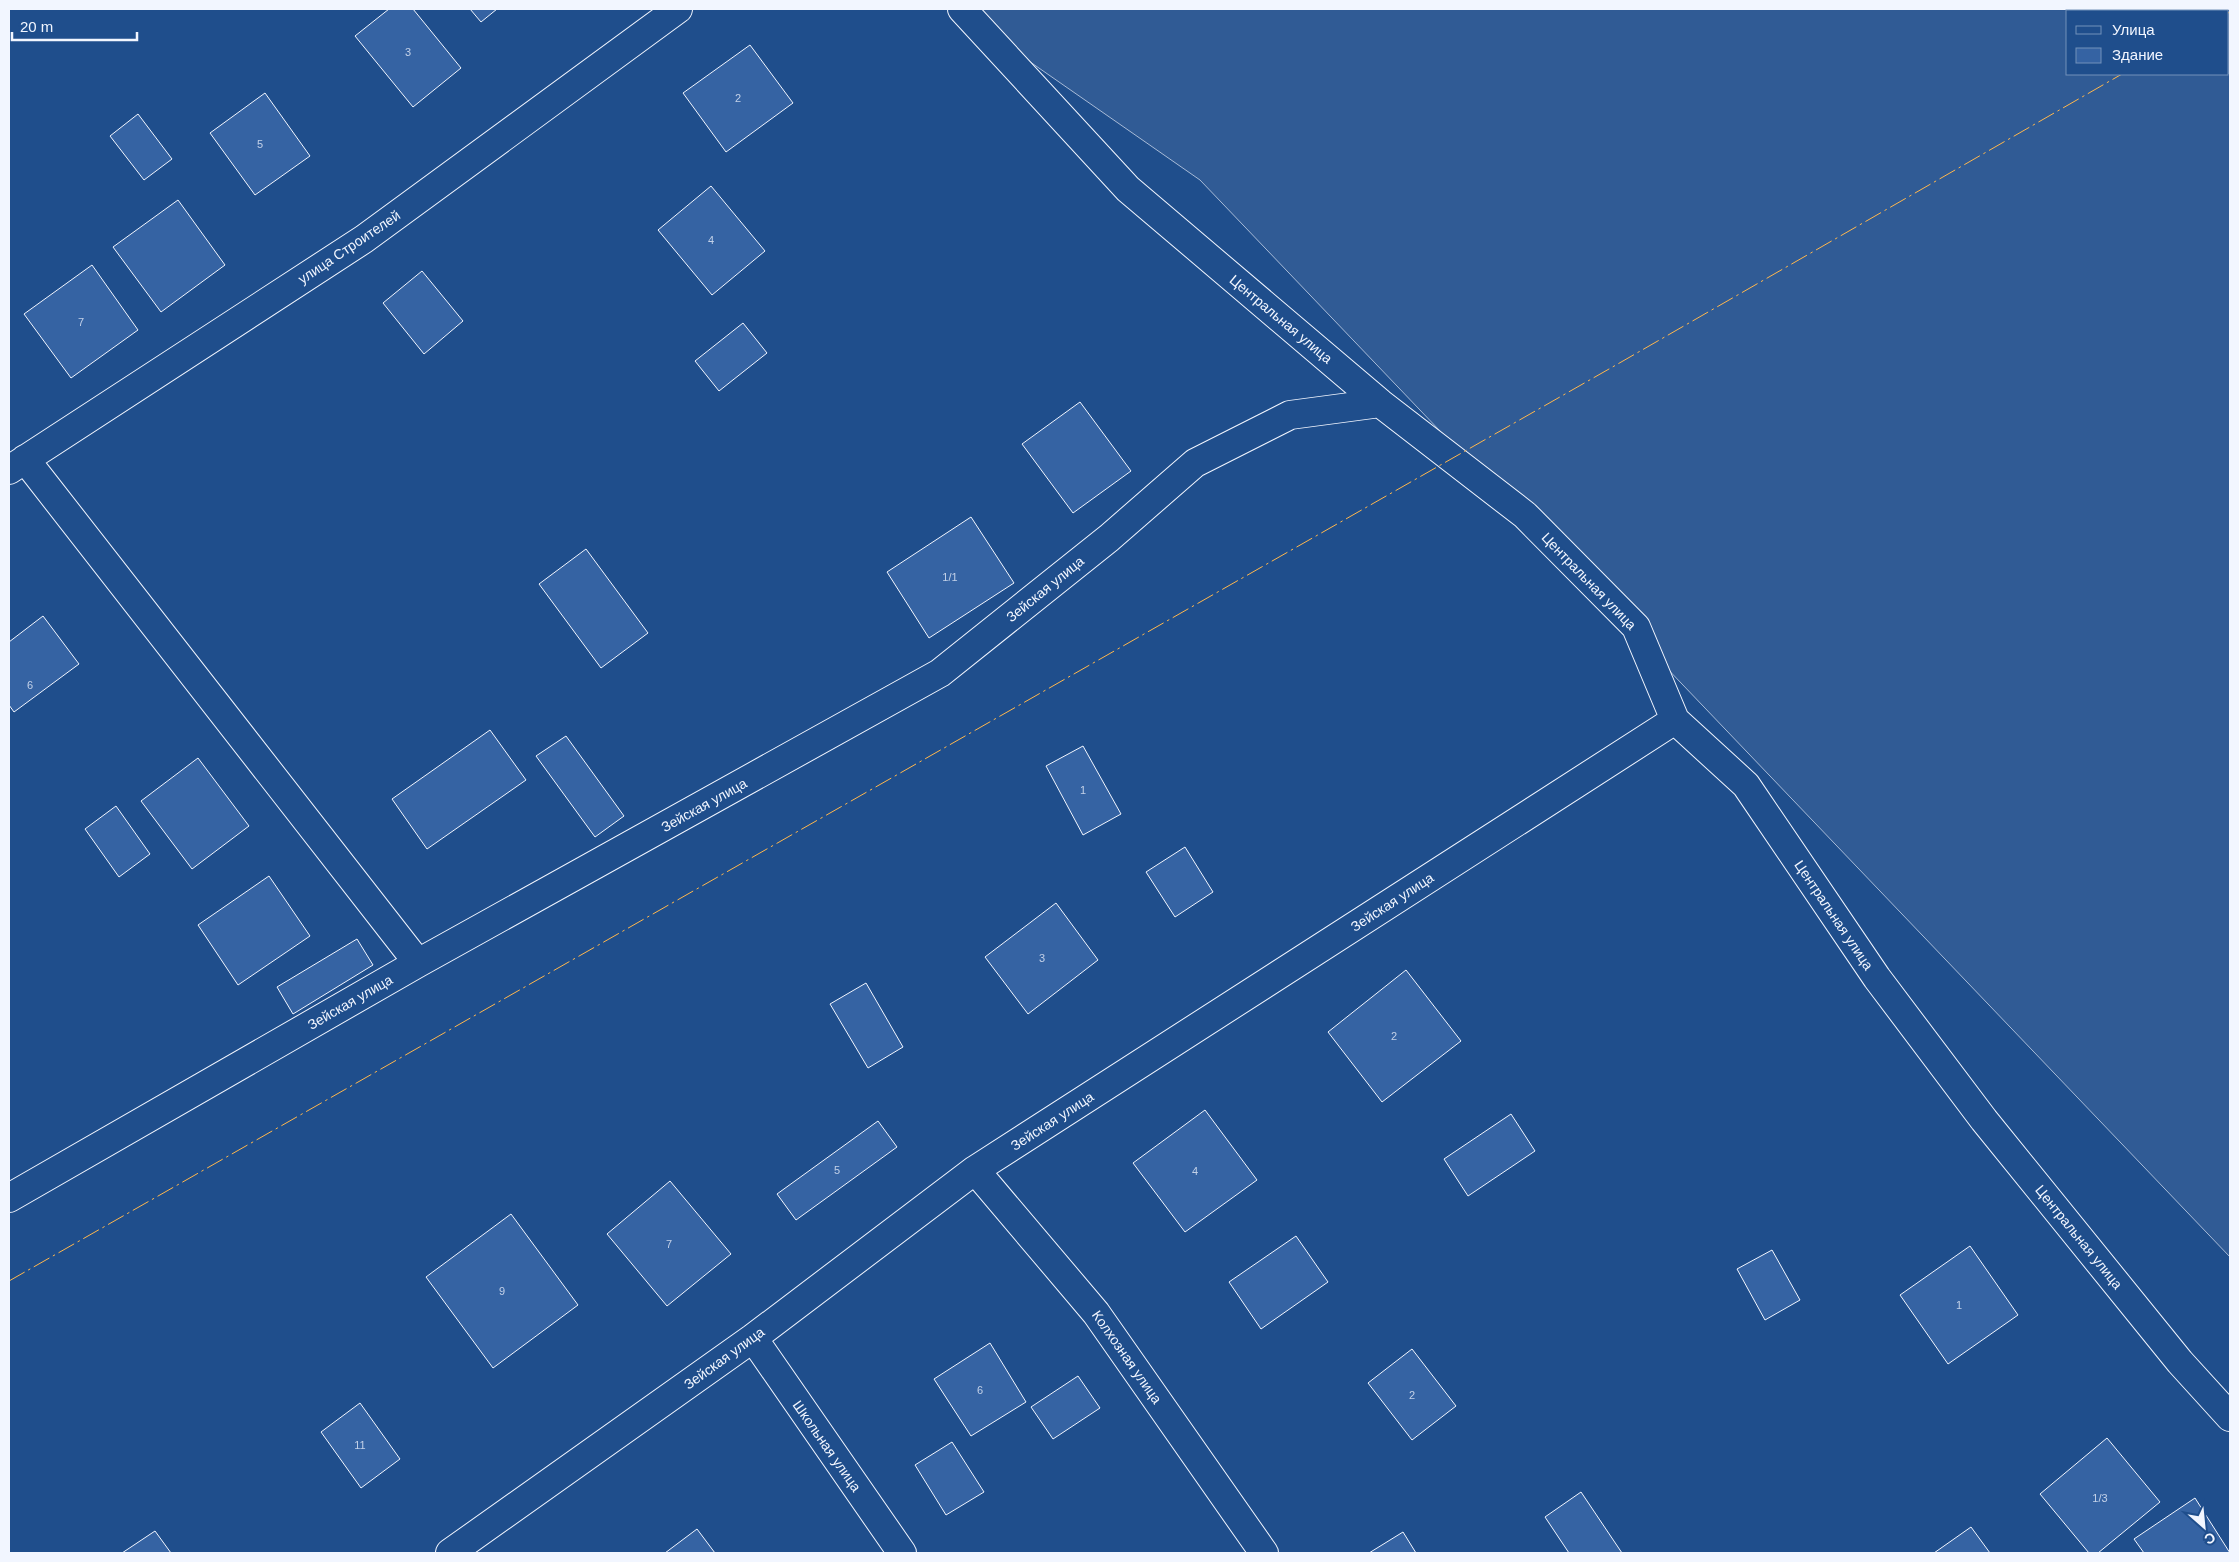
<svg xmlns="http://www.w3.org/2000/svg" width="2239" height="1562" viewBox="0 0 2239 1562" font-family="Helvetica,sans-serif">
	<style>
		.built { fill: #305b95; stroke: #a8bbd7; fill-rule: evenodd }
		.building { fill: #3563a3; stroke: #f2f6ff }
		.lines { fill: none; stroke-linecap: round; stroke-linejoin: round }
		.street-casing { stroke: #f2f6ff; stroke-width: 30 }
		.street { stroke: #1f4e8c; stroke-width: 28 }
		.power { stroke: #ffb74d; stroke-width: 1; stroke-dasharray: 18 4 2.5 4; stroke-linecap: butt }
		.labels { text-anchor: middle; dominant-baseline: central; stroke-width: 4; stroke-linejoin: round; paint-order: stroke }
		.number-label { font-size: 11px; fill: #c3d1e8 }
		.street-label { font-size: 14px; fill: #f2f6ff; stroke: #1f4e8c }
	</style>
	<rect width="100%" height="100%" fill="#1f4e8c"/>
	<!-- built -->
	<path class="built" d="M954,9H2230V1257L1200,180ZM2068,11H2228V74H2068Z"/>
	<!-- building -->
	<path class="building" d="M389,9H413L461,68L413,107L355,36Z
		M470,9H497L481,22Z
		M750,45L793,103L726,152L683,93Z
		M265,93L310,156L255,195L210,133Z
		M138,114L172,159L144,180L110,136Z
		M711,186L765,251L712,295L658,230Z
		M178,200L225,265L161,312L113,247Z
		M92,265L138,330L71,378L24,314Z
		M422,271L463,321L424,354L383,303Z
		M743,323L767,353L719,391L695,361Z
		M1080,402L1131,471L1073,513L1022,444Z
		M971,517L1014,583L929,638L887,572Z
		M586,549L648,633L601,668L539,584Z
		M43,616L79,664L14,712L9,705V642Z
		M490,730L526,780L427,849L392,799Z
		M566,736L624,816L595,837L536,756Z
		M1083,746L1121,814L1083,835L1046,766Z
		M198,758L249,826L192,869L141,801Z
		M116,806L150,854L119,877L85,829Z
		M1185,847L1213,892L1175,917L1146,872Z
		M269,876L310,936L238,985L198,925Z
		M1056,903L1098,960L1028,1014L985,957Z
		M357,939L373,965L293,1014L277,987Z
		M1406,970L1461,1041L1382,1102L1328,1032Z
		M866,983L903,1047L868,1068L830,1004Z
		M1205,1110L1257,1180L1185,1232L1133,1163Z
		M1511,1114L1535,1151L1468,1196L1444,1159Z
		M878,1121L897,1147L796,1220L777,1194Z
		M670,1181L731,1254L667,1306L607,1234Z
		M511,1214L578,1305L493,1368L426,1277Z
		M1296,1236L1328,1282L1261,1329L1229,1282Z
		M1970,1246L2018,1315L1948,1364L1900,1295Z
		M1772,1250L1800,1300L1765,1320L1737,1269Z
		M990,1343L1026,1402L971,1436L934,1379Z
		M1412,1349L1456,1406L1412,1440L1368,1383Z
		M1078,1376L1100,1408L1053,1439L1031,1407Z
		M360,1403L400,1459L361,1488L321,1432Z
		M2107,1438L2160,1502L2098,1553H2089L2040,1494Z
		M952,1442L984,1492L946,1515L915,1465Z
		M1581,1492L1622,1553H1569L1545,1517Z
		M2195,1498L2230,1553H2144L2134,1539Z
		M1971,1527L1990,1553H1934Z
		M697,1529L715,1553H665Z
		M155,1531L171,1553H122Z
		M1403,1532L1416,1553H1369Z"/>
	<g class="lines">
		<defs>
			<path id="street" d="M962,9L1128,189L1380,403L1525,515L1636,627L1675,720L1746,785L1877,978L1984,1120L2180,1362L2230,1417
				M25,459L418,963
				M9,470L364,239L678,9
				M975,1170L1096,1313L1264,1553
				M9,1198L418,963L940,673L1109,538L1195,463L1290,415L1380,403
				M753,1338L902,1553
				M450,1553L753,1338L975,1170L1675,720"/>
		</defs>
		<!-- street casing -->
		<use href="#street" class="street-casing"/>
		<!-- street -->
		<use href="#street" class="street"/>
		<!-- power -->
		<path class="power" d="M2228,13L2230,12
			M9,1281L1616,365L2122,74"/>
	</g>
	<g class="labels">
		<!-- number labels -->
		<g class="number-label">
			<text x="408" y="52">3</text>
			<text x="738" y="98">2</text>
			<text x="260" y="144">5</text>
			<text x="711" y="240">4</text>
			<text x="81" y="322">7</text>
			<text x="950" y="577">1/1</text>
			<text x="30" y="685">6</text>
			<text x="1083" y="790">1</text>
			<text x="1042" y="958">3</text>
			<text x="1394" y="1036">2</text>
			<text x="837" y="1170">5</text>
			<text x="1195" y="1171">4</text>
			<text x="669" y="1244">7</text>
			<text x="502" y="1291">9</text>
			<text x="1959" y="1305">1</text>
			<text x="980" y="1390">6</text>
			<text x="1412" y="1395">2</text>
			<text x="360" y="1445">11</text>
			<text x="2100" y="1498">1/3</text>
		</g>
		<!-- street labels -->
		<g class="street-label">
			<text transform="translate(349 247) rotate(-34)">улица Строителей</text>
			<text transform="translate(1281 319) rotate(40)">Центральная улица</text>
			<text transform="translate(1589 581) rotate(46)">Центральная улица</text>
			<text transform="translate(1045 589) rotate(-39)">Зейская улица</text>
			<text transform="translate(704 805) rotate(-29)">Зейская улица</text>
			<text transform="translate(1392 902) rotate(-33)">Зейская улица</text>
			<text transform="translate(1834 915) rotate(56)">Центральная улица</text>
			<text transform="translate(350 1002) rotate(-30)">Зейская улица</text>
			<text transform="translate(1052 1121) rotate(-33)">Зейская улица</text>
			<text transform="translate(2079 1237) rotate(51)">Центральная улица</text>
			<text transform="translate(1127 1357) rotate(55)">Колхозная улица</text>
			<text transform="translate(724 1358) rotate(-36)">Зейская улица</text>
			<text transform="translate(827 1446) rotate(55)">Школьная улица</text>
		</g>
	</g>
	<!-- border -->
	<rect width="2239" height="1562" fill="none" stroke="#f2f6ff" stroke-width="20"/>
	<!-- legend -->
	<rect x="2066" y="10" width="162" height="65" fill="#1f4e8c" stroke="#7391ba"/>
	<rect x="2076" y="26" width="25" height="8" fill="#1f4e8c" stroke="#7391ba"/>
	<text x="2112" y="35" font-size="15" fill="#f2f6ff">Улица</text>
	<rect x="2076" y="48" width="25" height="15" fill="#3563a3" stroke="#7391ba"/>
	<text x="2112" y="60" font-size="15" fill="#f2f6ff">Здание</text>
	<!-- north arrow -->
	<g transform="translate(2204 1527) rotate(153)" stroke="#1f4e8c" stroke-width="4" paint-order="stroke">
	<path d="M0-4L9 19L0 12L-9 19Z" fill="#f2f6ff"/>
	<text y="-8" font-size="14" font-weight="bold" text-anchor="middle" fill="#f2f6ff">С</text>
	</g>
	<!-- scale -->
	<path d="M12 32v8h125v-8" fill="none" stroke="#f2f6ff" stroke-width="2.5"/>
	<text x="20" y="32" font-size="15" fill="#f2f6ff" stroke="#1f4e8c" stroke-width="4" paint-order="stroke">20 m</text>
</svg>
